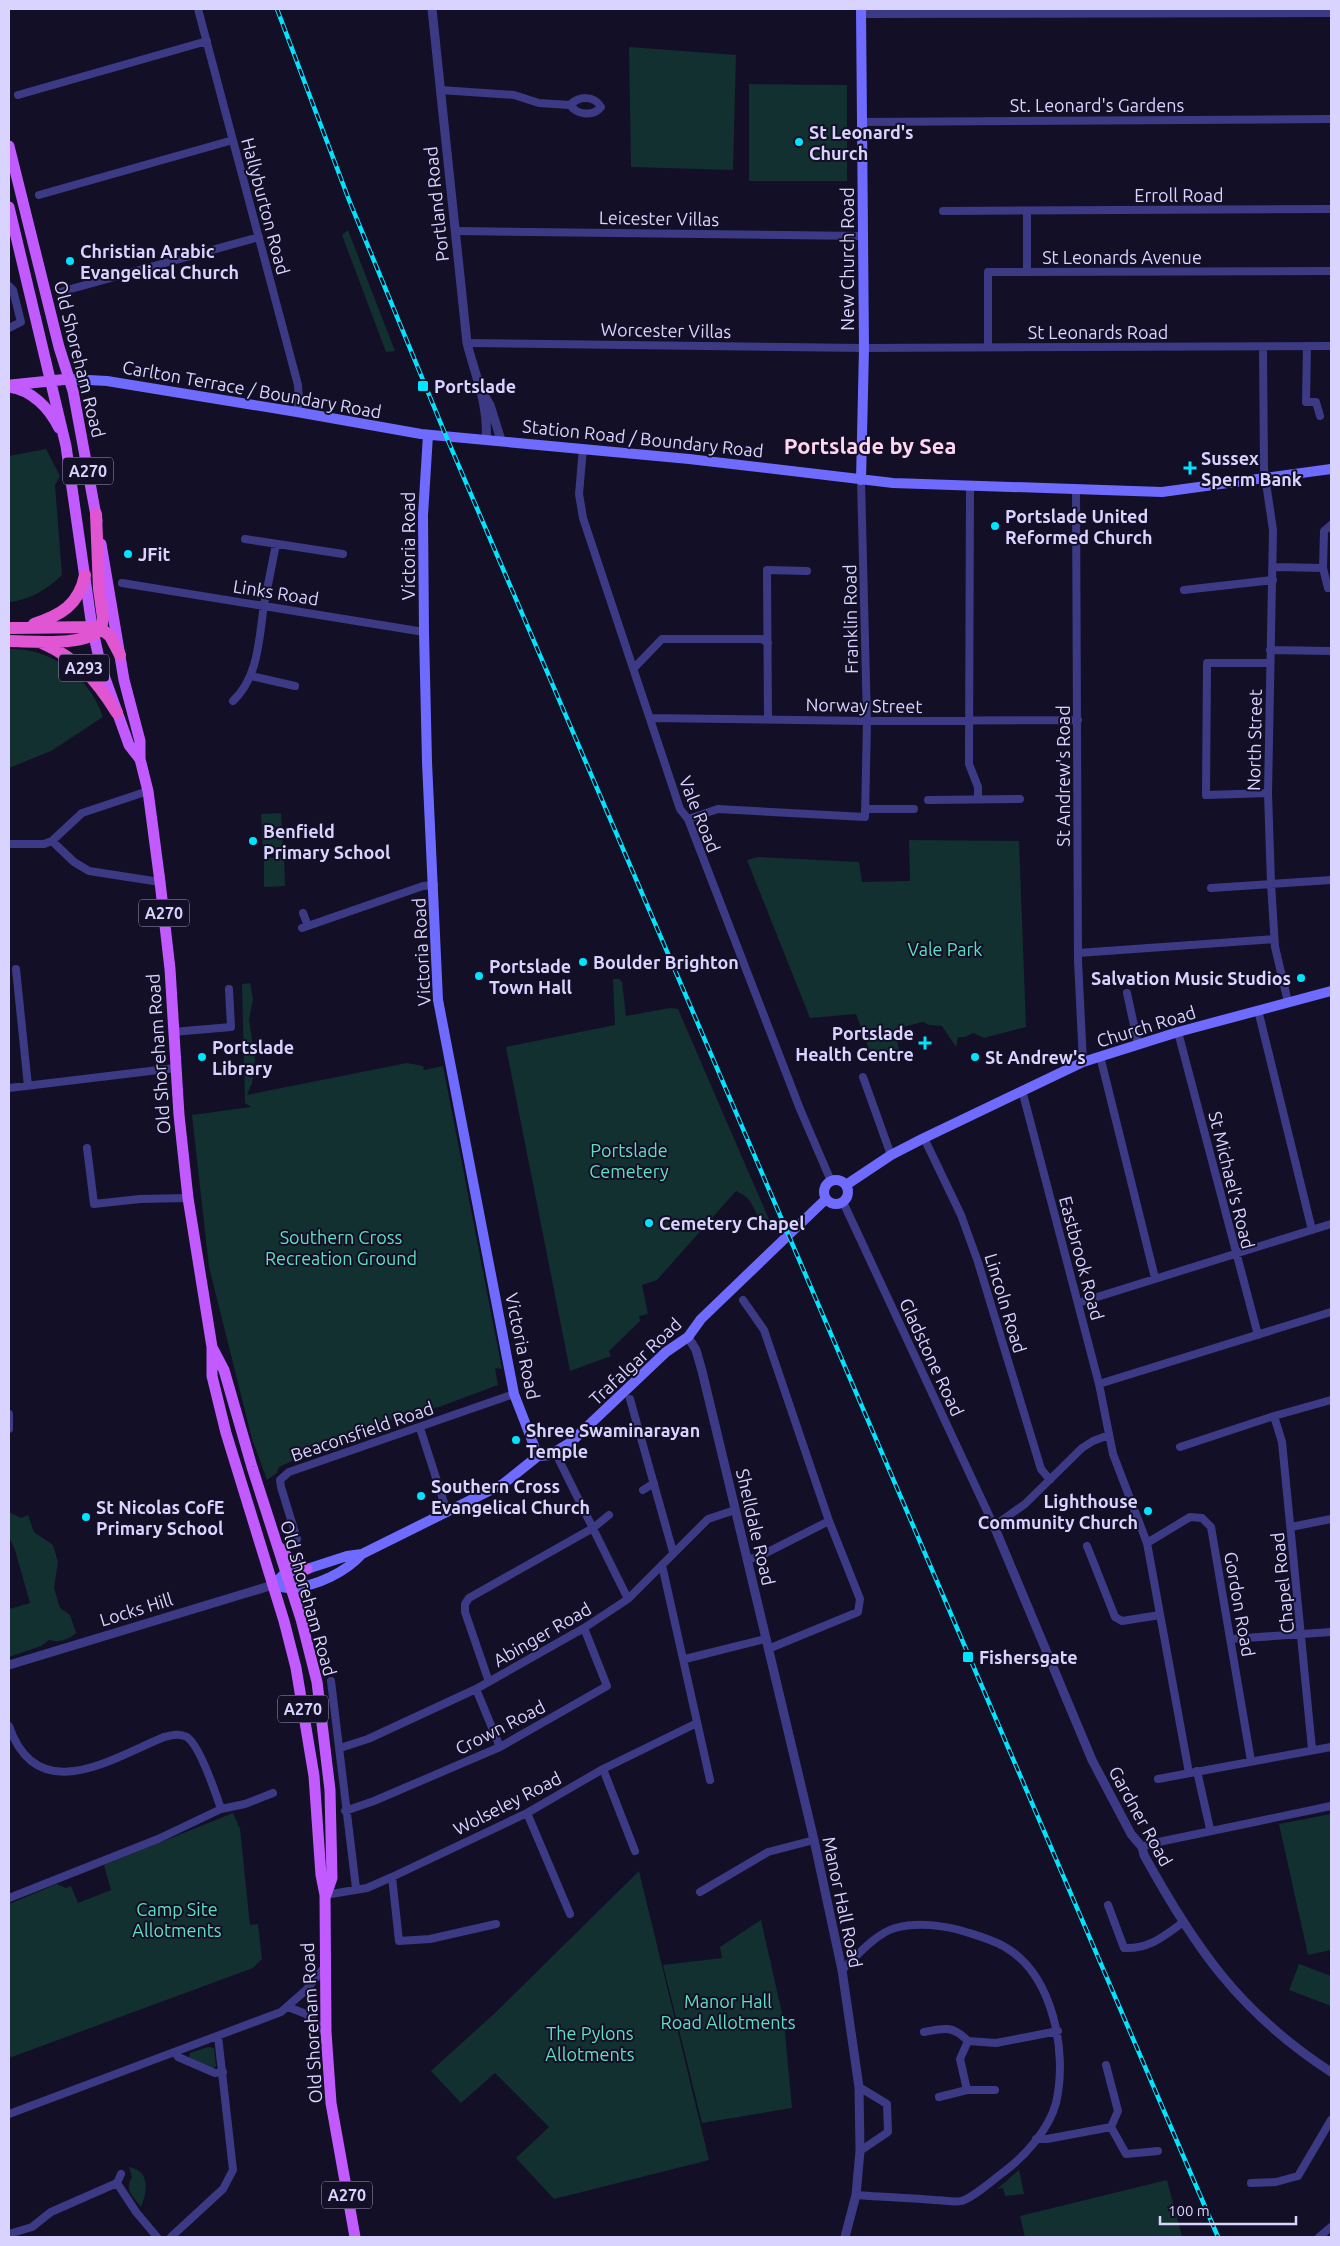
<svg xmlns="http://www.w3.org/2000/svg" width="1340" height="2246" viewBox="0 0 1340 2246" font-family="Ubuntu,sans-serif">
	<style>
		.green { fill: #12302f }
		.lines { fill: none; stroke-linecap: round; stroke-linejoin: round }
		.minor { stroke: #3d3a85; stroke-width: 8 }
		.tertiary { stroke: #3d3a85; stroke-width: 9 }
		.secondary { stroke: #6f6bff; stroke-width: 10 }
		.primary { stroke: #c25bff; stroke-width: 11 }
		.trunk { stroke: #e055d1; stroke-width: 12 }
		.rail-casing { stroke: #00e5ff; stroke-width: 4.5 }
		.rail { stroke: #130f26; stroke-width: 2.5; stroke-dasharray: 8; stroke-linecap: butt }
		.poi-dot { fill: #00e5ff; stroke: #130f26; stroke-width: 2 }
		.labels { text-anchor: middle; dominant-baseline: central; stroke-width: 4; stroke-linejoin: round; paint-order: stroke }
		.shield { fill: #130f26; stroke: #9e99be; stroke-width: 1 }
		.shield-label { font-size: 16px; font-weight: bold; fill: #d9d4ff }
		.street-label { font-size: 18px; fill: #d9d4ff; stroke: #130f26 }
		.poi-label { font-size: 18px; font-weight: bold; fill: #d9d4ff; stroke: #130f26; text-anchor: start }
		.park-label { font-size: 18px; fill: #5fe0c0; stroke: #130f26 }
		.district-label { font-size: 22px; font-weight: bold; fill: #ffd6f0; stroke: #130f26 }
	</style>
	<rect width="100%" height="100%" fill="#130f26"/>
	<!-- green -->
	<path class="green" d="M629,47L736,55L733,170L631,167Z
		M749,84L847,85V181H749Z
		M348,230L395,351L386,352L342,235Z
		M46,449L60,476L55,485L62,575C46,590 30,600 9,602V456Z
		M9,649C52,648 89,676 103,717L51,751L9,768Z
		M281,813L283,854H263L261,814Z
		M909,840L1019,841L1026,1027L984,1038L973,1033L965,1037H958L956,1047L942,1026L929,1025L923,1022L895,1029L900,1055L874,1063L856,1014L810,1018L747,860L758,857L859,862L862,882L910,881Z
		M284,857L285,886L264,887V858Z
		M613,979H619L622,982L626,1016L670,1008L678,1009L770,1222L765,1225C751,1212 757,1200 736,1191L657,1280L642,1285L648,1314L639,1316L640,1321L609,1351L611,1356L570,1371L506,1047L615,1025Z
		M250,983L253,999L249,1020L255,1059L252,1083L247,1095L407,1063L423,1066L424,1070L443,1066L502,1369L495,1368L498,1385L439,1407L423,1409L368,1427L279,1467L277,1473L267,1480L252,1439L209,1267L192,1115L251,1107L245,1103L242,984Z
		M9,1512L21,1518L28,1515L34,1532L53,1545L58,1562L54,1588L60,1608L70,1615L76,1633C68,1640 59,1643 49,1640L41,1646L9,1657V1609L30,1603L15,1550L9,1537Z
		M233,1813L240,1829L250,1925L258,1924L262,1959L253,1968L9,2058V1904L57,1884L66,1888L71,1886L78,1903L111,1890L104,1865Z
		M1331,1814V1950L1308,1955L1279,1824Z
		M639,1871L709,2160L554,2199L516,2158L549,2127L495,2073L461,2103L431,2071L496,2012Z
		M761,1920L784,2022L792,2108L702,2123L663,1965L722,1958L720,1947Z
		M1299,1964L1331,1976V2006L1289,1990Z
		M208,2047L214,2048L216,2066L214,2068L189,2058L190,2053Z
		M129,2167C151,2171 147,2192 141,2207C133,2196 124,2190 132,2177Z
		M1019,2170L1024,2194L1005,2196L1003,2188L997,2189Z
		M1167,2180L1182,2237H1025L1020,2216Z"/>
	<g class="lines">
		<!-- minor -->
		<path class="minor" d="M198,9L298,385L299,400L297,412
			M861,14L1331,13
			M440,90L514,95L539,103L570,105C579,96 594,95 601,107C593,117 577,115 570,105
			M18,95L207,41
			M862,122L1331,119
			M39,195L233,140
			M943,211L1331,209
			M1027,211V272
			M456,231L863,236
			M9,286L13,290L21,322L9,328
			M60,292L259,237
			M467,343L864,348L1331,346
			M1307,346L1306,402H1316L1320,416
			M988,347V272L1331,271
			M1263,347L1264,469L1273,530L1268,793L1271,883L1275,947L1288,1002
			M583,448L579,494L583,518L680,809L688,819L800,1109L831,1181
			M970,485L969,764L978,787V799
			M1076,489L1078,961L1083,1062
			M245,539L343,554
			M1274,567L1323,568L1328,588
			M1323,568L1324,531L1331,525
			M122,583L424,632
			M1184,590L1273,580
			M1270,650L1331,651
			M634,668L662,639H762L768,643
			M251,676L295,686
			M233,701C259,677 259,637 264,605C268,584 272,564 276,544
			M650,718L867,721L1078,720
			M768,719L767,570L807,571
			M1268,793L1206,795L1207,663H1269
			M928,800L1020,799
			M865,809H914
			M688,819L718,809L865,817L867,721L861,480
			M52,841L74,862L89,871L160,882
			M9,844H44L52,841L82,813L148,791
			M1211,888L1331,880
			M303,913L308,926
			M302,928L423,886L434,885
			M1078,953L1274,939
			M16,969L28,1086
			M1127,993L1138,1044
			M1258,1010L1312,1230
			M173,1032L231,1027L229,989
			M1178,1032L1258,1335
			M1100,1056L1155,1278
			M863,1077L891,1155
			M9,1088L175,1068
			M1022,1090L1099,1384L1113,1454L1147,1543L1189,1773
			M924,1138L961,1215L978,1262L1041,1469L1050,1480
			M87,1148L94,1204L140,1199L188,1198
			M843,1202L994,1526L1025,1504L1082,1448L1093,1441L1109,1435
			M743,1300L764,1330L829,1521
			M1078,1303L1331,1224
			M1099,1384L1331,1312
			M630,1399L673,1552
			M9,1414V1429
			M1274,1416L1282,1442L1312,1749
			M420,1428L447,1512
			M1180,1447L1274,1416L1331,1400
			M559,1460L628,1599
			M643,1490L654,1483
			M1291,1527L1331,1519
			M297,1539L281,1487L280,1480L289,1472L514,1394
			M1147,1543L1190,1517L1202,1518L1211,1527L1251,1761
			M1087,1546L1115,1617L1122,1621L1160,1615
			M747,1560L760,1556L829,1521L860,1599L858,1612L768,1649
			M662,1565L710,1780
			M1231,1639L1331,1632
			M685,1659L765,1639
			M331,1681L356,1888
			M489,1682L465,1612V1604L469,1598L593,1528L609,1515
			M476,1689L500,1747
			M9,1726C37,1808 111,1759 164,1737C172,1735 179,1733 187,1737C200,1746 216,1794 221,1809
			M340,1748L368,1739L476,1689L584,1628L628,1599L708,1519L735,1510
			M603,1769L635,1851
			M1197,1771L1210,1829
			M1158,1779L1331,1747
			M345,1811L374,1801L500,1747L607,1686L584,1628
			M527,1813L570,1914
			M1142,1847L1149,1844L1331,1806
			M392,1877L399,1941L430,1939L496,1924
			M700,1892L768,1852L814,1840
			M325,1895L367,1888L392,1877L527,1813L603,1769L697,1723
			M9,1898L158,1839L221,1809L245,1804L273,1793
			M1108,1905L1124,1948C1149,1949 1163,1937 1182,1923
			M842,1970C857,1956 875,1934 895,1928C917,1922 944,1925 966,1932C979,1936 993,1940 1005,1947C1053,1975 1068,2052 1056,2103C1049,2129 1026,2155 1005,2171C995,2178 972,2199 961,2201C954,2203 943,2200 935,2200C908,2198 882,2197 856,2195
			M288,2007L306,2014L326,2032
			M924,2032C945,2028 952,2025 968,2041
			M176,2052L178,2057L215,2073L223,2072
			M1106,2065L1118,2111L1111,2127L1126,2154L1158,2151
			M859,2087L887,2104L888,2132L860,2151
			M967,2090H995
			M939,2097L967,2090L960,2059L968,2041L996,2043L1058,2031
			M9,2114L281,2012L306,1990L324,1968
			M1036,2139H1047L1111,2127
			M117,2183L121,2174
			M1251,2183L1276,2182L1298,2176L1331,2120
			M9,2234L32,2227L51,2212L117,2183L136,2212L157,2237
			M171,2237L223,2189L233,2170L218,2036
			M1319,2237L1331,2227"/>
		<!-- tertiary -->
		<path class="tertiary" d="M432,9L467,343C475,375 489,406 486,439
			M484,395L490,405L501,440
			M688,1337L696,1350L702,1371L728,1479L814,1840L842,1970L859,2087L860,2151L856,2195L845,2237
			M994,1526L1092,1760L1131,1834L1142,1847L1144,1855C1195,1948 1240,2013 1331,2072
			M9,1665L273,1585"/>
		<!-- secondary -->
		<path class="secondary" d="M861,9L864,348L861,480
			M69,379L107,381L297,412L421,434L689,459L893,483L1162,492L1331,469
			M428,435L423,515L424,632L427,762L438,1000L514,1394L538,1456
			M824 1192a12 12 0 1 1 24 0a12 12 0 1 1-24 0Z
			M846,1185L891,1155L924,1138L1083,1062L1178,1032L1331,991
			M273,1585C279,1586 287,1589 292,1588C317,1586 346,1572 362,1554L503,1484L538,1456L550,1455L571,1442L666,1352L688,1337L701,1319L826,1199
			M273,1585L286,1572L307,1569L347,1556L362,1554"/>
		<!-- primary -->
		<path class="primary" d="M9,146L59,347L73,391L97,521
			M9,207L66,446L92,627L101,667L129,745L140,759
			M11,385L69,379
			M9,387C32,390 49,408 59,428
			M101,544L124,680L140,741V759L148,791L160,882L170,969L179,1115L188,1198L212,1347V1376L226,1433L284,1621L296,1668L314,1776L321,1875L325,1895L326,2032L331,2103L355,2237
			M213,1349L224,1370L252,1467L301,1619L317,1682L330,1790L332,1878L326,1895
			M280,1548L291,1561L307,1569"/>
		<!-- trunk -->
		<path class="trunk" d="M34,624C61,615 79,605 85,575
			M9,628L99,627L110,636L120,655
			M9,641C32,641 86,647 101,629L103,618L99,589L96,514
			M40,642C78,659 95,678 117,713"/>
		<defs>
			<path id="rail" d="M277,9L349,200L446,436L1218,2237"/>
		</defs>
		<!-- rail casing -->
		<use href="#rail" class="rail-casing"/>
		<!-- rail -->
		<use href="#rail" class="rail"/>
	</g>
	<!-- markers -->
	<g class="poi-dot">
		<circle cx="799" cy="142" r="5"/>
		<circle cx="70" cy="261" r="5"/>
		<rect x="417" y="380" width="12" height="12" rx="2.5"/>
		<path d="M1187.5 460.5h5v5h5v5h-5v5h-5v-5h-5v-5h5z"/>
		<circle cx="995" cy="526" r="5"/>
		<circle cx="128" cy="554" r="5"/>
		<circle cx="253" cy="841" r="5"/>
		<circle cx="583" cy="962" r="5"/>
		<circle cx="479" cy="976" r="5"/>
		<circle cx="1301" cy="978" r="5"/>
		<path d="M922.5 1035.5h5v5h5v5h-5v5h-5v-5h-5v-5h5z"/>
		<circle cx="202" cy="1057" r="5"/>
		<circle cx="975" cy="1057" r="5"/>
		<circle cx="649" cy="1223" r="5"/>
		<circle cx="516" cy="1440" r="5"/>
		<circle cx="421" cy="1496" r="5"/>
		<circle cx="1148" cy="1511" r="5"/>
		<circle cx="86" cy="1517" r="5"/>
		<rect x="962" y="1651" width="12" height="12" rx="2.5"/>
	</g>
	<g class="labels">
		<!-- shield labels -->
		<g class="shield">
			<rect x="63" y="457.5" width="50" height="27" rx="4"/>
			<rect x="59" y="654.5" width="50" height="27" rx="4"/>
			<rect x="139" y="899.5" width="50" height="27" rx="4"/>
			<rect x="278" y="1695.5" width="50" height="27" rx="4"/>
			<rect x="322" y="2181.5" width="50" height="27" rx="4"/>
		</g>
		<g class="shield-label">
			<text x="88" y="471">A270</text>
			<text x="84" y="668">A293</text>
			<text x="164" y="913">A270</text>
			<text x="303" y="1709">A270</text>
			<text x="347" y="2195">A270</text>
		</g>
		<!-- street labels -->
		<g class="street-label">
			<text x="1097" y="105">St. Leonard's Gardens</text>
			<text x="1179" y="195">Erroll Road</text>
			<text transform="translate(436 204) rotate(-96)">Portland Road</text>
			<text transform="translate(266 206) rotate(75)">Hallyburton Road</text>
			<text transform="translate(659 218) rotate(1)">Leicester Villas</text>
			<text x="1122" y="257">St Leonards Avenue</text>
			<text transform="translate(847 259) rotate(-90)">New Church Road</text>
			<text transform="translate(666 330) rotate(1)">Worcester Villas</text>
			<text x="1098" y="332">St Leonards Road</text>
			<text transform="translate(80 359) rotate(76)">Old Shoreham Road</text>
			<text transform="translate(252 389) rotate(10)">Carlton Terrace / Boundary Road</text>
			<text transform="translate(643 438) rotate(6)">Station Road / Boundary Road</text>
			<text transform="translate(408 546) rotate(-90)">Victoria Road</text>
			<text transform="translate(276 592) rotate(9)">Links Road</text>
			<text transform="translate(850 619) rotate(-91)">Franklin Road</text>
			<text transform="translate(864 705) rotate(1)">Norway Street</text>
			<text transform="translate(1254 740) rotate(-89)">North Street</text>
			<text transform="translate(1063 776) rotate(-90)">St Andrew's Road</text>
			<text transform="translate(700 814) rotate(68)">Vale Road</text>
			<text transform="translate(421 952) rotate(-93)">Victoria Road</text>
			<text transform="translate(1146 1026) rotate(-17)">Church Road</text>
			<text transform="translate(158 1054) rotate(-94)">Old Shoreham Road</text>
			<text transform="translate(1232 1180) rotate(76)">St Michael's Road</text>
			<text transform="translate(1082 1258) rotate(75)">Eastbrook Road</text>
			<text transform="translate(1006 1303) rotate(73)">Lincoln Road</text>
			<text transform="translate(523 1346) rotate(78)">Victoria Road</text>
			<text transform="translate(932 1357) rotate(65)">Gladstone Road</text>
			<text transform="translate(635 1361) rotate(-43)">Trafalgar Road</text>
			<text transform="translate(362 1431) rotate(-19)">Beaconsfield Road</text>
			<text transform="translate(756 1527) rotate(77)">Shelldale Road</text>
			<text transform="translate(1282 1583) rotate(-96)">Chapel Road</text>
			<text transform="translate(309 1598) rotate(74)">Old Shoreham Road</text>
			<text transform="translate(1240 1604) rotate(80)">Gordon Road</text>
			<text transform="translate(136 1609) rotate(-17)">Locks Hill</text>
			<text transform="translate(542 1634) rotate(-30)">Abinger Road</text>
			<text transform="translate(500 1727) rotate(-27)">Crown Road</text>
			<text transform="translate(507 1803) rotate(-27)">Wolseley Road</text>
			<text transform="translate(1141 1816) rotate(61)">Gardner Road</text>
			<text transform="translate(843 1902) rotate(78)">Manor Hall Road</text>
			<text transform="translate(311 2023) rotate(-93)">Old Shoreham Road</text>
		</g>
		<!-- poi labels -->
		<g class="poi-label">
			<text x="809" y="132">St Leonard's<tspan x="809" dy="21">Church</tspan></text>
			<text x="80" y="251">Christian Arabic<tspan x="80" dy="21">Evangelical Church</tspan></text>
			<text x="434" y="386">Portslade</text>
			<text x="1201" y="458">Sussex<tspan x="1201" dy="21">Sperm Bank</tspan></text>
			<text x="1005" y="516">Portslade United<tspan x="1005" dy="21">Reformed Church</tspan></text>
			<text x="138" y="554">JFit</text>
			<text x="263" y="831">Benfield<tspan x="263" dy="21">Primary School</tspan></text>
			<text x="593" y="962">Boulder Brighton</text>
			<text x="489" y="966">Portslade<tspan x="489" dy="21">Town Hall</tspan></text>
			<text x="1291" y="978" text-anchor="end">Salvation Music Studios</text>
			<text x="914" y="1033" text-anchor="end">Portslade<tspan x="914" dy="21">Health Centre</tspan></text>
			<text x="212" y="1047">Portslade<tspan x="212" dy="21">Library</tspan></text>
			<text x="985" y="1057">St Andrew's</text>
			<text x="659" y="1223">Cemetery Chapel</text>
			<text x="526" y="1430">Shree Swaminarayan<tspan x="526" dy="21">Temple</tspan></text>
			<text x="431" y="1486">Southern Cross<tspan x="431" dy="21">Evangelical Church</tspan></text>
			<text x="1138" y="1501" text-anchor="end">Lighthouse<tspan x="1138" dy="21">Community Church</tspan></text>
			<text x="96" y="1507">St Nicolas CofE<tspan x="96" dy="21">Primary School</tspan></text>
			<text x="979" y="1657">Fishersgate</text>
		</g>
		<!-- park labels -->
		<g class="park-label">
			<text x="945" y="949">Vale Park</text>
			<text x="629" y="1150">Portslade<tspan x="629" dy="21">Cemetery</tspan></text>
			<text x="341" y="1237">Southern Cross<tspan x="341" dy="21">Recreation Ground</tspan></text>
			<text x="177" y="1909">Camp Site<tspan x="177" dy="21">Allotments</tspan></text>
			<text x="728" y="2001">Manor Hall<tspan x="728" dy="21">Road Allotments</tspan></text>
			<text x="590" y="2033">The Pylons<tspan x="590" dy="21">Allotments</tspan></text>
		</g>
		<!-- district labels -->
		<g class="district-label">
			<text x="870" y="445">Portslade by Sea</text>
		</g>
	</g>
	<!-- border -->
	<rect width="1340" height="2246" fill="none" stroke="#d9d4ff" stroke-width="20"/>
	<!-- scale -->
	<path d="M1160 2216v8h136v-8" fill="none" stroke="#d9d4ff" stroke-width="2.5"/>
	<text x="1168" y="2216" font-size="15" fill="#d9d4ff" stroke="#130f26" stroke-width="4" paint-order="stroke">100 m</text>
</svg>
